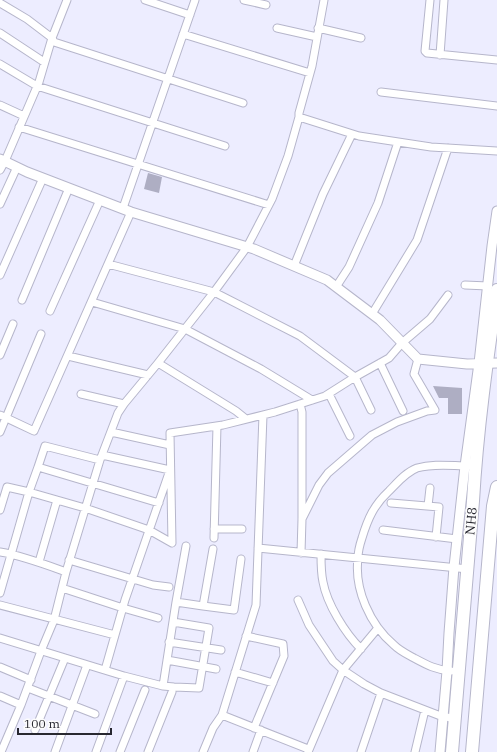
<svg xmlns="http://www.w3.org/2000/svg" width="497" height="752" viewBox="0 0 497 752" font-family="'IBM Plex Serif',serif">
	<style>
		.building { fill: #aeaec3 }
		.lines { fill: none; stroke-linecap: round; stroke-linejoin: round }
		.minor-casing { stroke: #b6b6cb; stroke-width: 9 }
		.tertiary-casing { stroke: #b6b6cb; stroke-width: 11 }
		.primary-casing { stroke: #b6b6cb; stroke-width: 14 }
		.minor { stroke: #fff; stroke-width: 7 }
		.tertiary { stroke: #fff; stroke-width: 9 }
		.primary { stroke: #fff; stroke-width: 12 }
		.labels { text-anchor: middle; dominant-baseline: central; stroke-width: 3.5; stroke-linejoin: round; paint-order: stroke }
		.street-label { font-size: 13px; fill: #282830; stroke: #fcfcfc }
	</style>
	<rect width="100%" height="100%" fill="#ededff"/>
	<!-- building -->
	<path class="building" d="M148,173L162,177L159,193L144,189Z
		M433,386L462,388V414H448V398H439Z"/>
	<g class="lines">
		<defs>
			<path id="minor" d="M67,0L52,38L54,42L243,103
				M145,0L190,15
				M244,0L266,5
				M430,0L425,51L427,53L497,60
				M0,3L27,19L52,38L39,82L5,161L0,170
				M277,28L317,37
				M318,28L361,38
				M0,33L44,62
				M183,34L310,73
				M440,55L444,0
				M0,64L37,86L225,146
				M381,92L497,106
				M0,105L24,116
				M299,117V113L312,66L324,0
				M19,127L269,205
				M0,204L17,167
				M123,208L195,0
				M108,264L214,292L300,336L355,377L371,410
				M294,266L323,194L352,134
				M0,275L43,178
				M465,285L488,286
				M336,287L349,267L378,203L398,142
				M22,300L69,188
				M92,302L185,329L261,369L312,400
				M50,311L100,200
				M372,314L417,240L448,148
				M0,355L13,324
				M68,356L148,375
				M380,363L403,411
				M81,394L124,404
				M329,394L350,436
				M300,404L302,412V519L301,553
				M0,415L34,431L131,212
				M246,419L236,411L158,363L214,292L247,247L272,199L288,156L299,117L359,136L431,147L497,151
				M0,432L41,334
				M111,432L170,445
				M102,455L170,470L125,600L105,670
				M38,467L45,446L100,460
				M159,503L38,467L29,492L85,508L149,530L172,543L170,433L223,425L275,412L325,396L355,377L389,358L402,343L430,319L448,295
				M391,503L439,507L436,537
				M428,506L430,488
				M0,510L7,487L29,492L0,593
				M302,519L319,485L328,473L365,441L372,435L397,422L427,411L435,410L414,374L418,359
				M214,529H242
				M383,530L457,539
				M214,538L217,426
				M258,548L468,569
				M0,552C23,556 44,564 66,572
				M321,554C321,564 321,573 323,582C327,604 345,633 361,649
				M69,560L153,585L169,587
				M39,562L57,500
				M62,588L123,608L158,618
				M298,600L309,625L333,661L343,670L364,684L381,693L438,715L455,719
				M176,602L203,606L213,549
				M0,605L115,635
				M203,606L234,610L241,559
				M246,636L283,644L284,656L254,728
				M0,638L124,676L163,686L174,687L199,688L209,628L173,622
				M169,642L221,650
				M167,660L216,669
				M0,667L31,680
				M451,671C436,670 427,665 414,658C407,654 400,651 394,645C370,625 354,589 358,558C358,551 360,544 362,538C368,518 374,505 389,491C397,483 406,472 417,468C434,463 452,466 469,466
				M235,672L273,683
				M163,686L176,602L186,546
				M28,688L95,714
				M0,696L21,705L1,752
				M21,705L41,651L54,620L66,572L100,460L118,413L124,404L158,363
				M222,715L308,749
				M35,730L65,658
				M55,752L87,665
				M96,752L124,676
				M120,752L145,690
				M148,752L172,692
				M203,752L213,728L222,715L256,605L263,415
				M253,752L261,730
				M308,752L343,670L378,628
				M361,752L381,693
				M415,752L425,710"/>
			<path id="tertiary" d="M0,159L27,172L131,212L254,249L327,280L380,320L418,359L467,364L497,363
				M440,752L447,671L449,633L454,567L465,466L479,363L492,246L497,211"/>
			<path id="primary" d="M452,752L473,501C477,430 487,360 497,290
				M472,752L493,506L497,487"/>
		</defs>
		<!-- minor casing -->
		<use href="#minor" class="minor-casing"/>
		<!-- tertiary casing -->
		<use href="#tertiary" class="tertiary-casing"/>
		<!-- primary casing -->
		<use href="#primary" class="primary-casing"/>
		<!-- minor -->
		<use href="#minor" class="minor"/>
		<!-- tertiary -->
		<use href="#tertiary" class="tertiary"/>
		<!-- primary -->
		<use href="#primary" class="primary"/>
	</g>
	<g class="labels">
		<!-- street labels -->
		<g class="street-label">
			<text transform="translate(471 521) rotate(-85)">NH8</text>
		</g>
	</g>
	<!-- scale -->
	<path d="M18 728v6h93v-6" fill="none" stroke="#282830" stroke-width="2"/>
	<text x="24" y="728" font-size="12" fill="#282830" stroke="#fcfcfc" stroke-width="3" paint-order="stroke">100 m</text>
</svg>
